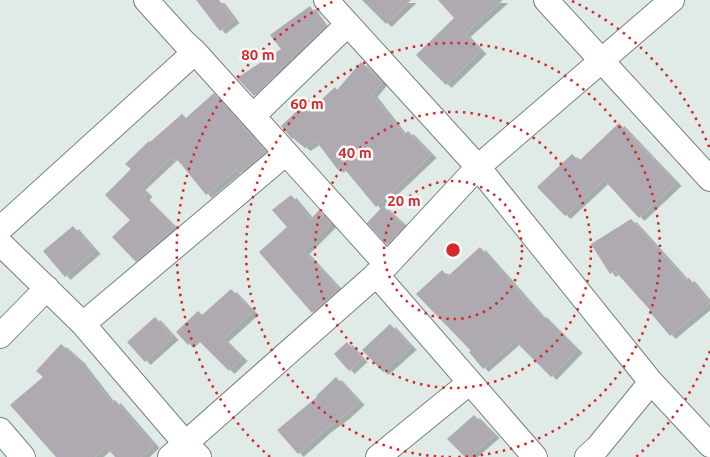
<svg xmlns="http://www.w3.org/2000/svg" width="710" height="457" viewBox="0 0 710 457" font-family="Ubuntu,sans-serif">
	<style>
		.building { fill: #afaab1; filter: url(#shadow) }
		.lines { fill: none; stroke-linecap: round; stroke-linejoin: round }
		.minor-casing { stroke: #78817e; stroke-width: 26 }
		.minor { stroke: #fff; stroke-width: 24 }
		.ring { fill: none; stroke: #d62828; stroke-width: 2.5; stroke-dasharray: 2.5 5 }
		.centre { fill: #d62828; stroke: #fff; stroke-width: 2.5 }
		.ring-label { font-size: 15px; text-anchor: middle; font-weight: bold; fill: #d62828; stroke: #fff; stroke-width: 5; stroke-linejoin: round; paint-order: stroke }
	</style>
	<defs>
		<filter id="shadow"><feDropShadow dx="5.5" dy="3" stdDeviation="0" flood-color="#0004"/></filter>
	</defs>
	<rect width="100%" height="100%" fill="#e0eae7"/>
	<!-- building -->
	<path class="building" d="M196,0H219L234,20L220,31Z
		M362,0H411L386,24Z
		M438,0H503L465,34L481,51L446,85L416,55L454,18Z
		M310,6L325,27L275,73L276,75L254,96L237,78L281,49L270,35Z
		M361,62L382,82L372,94L404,135L408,131L431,155L376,207L342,166L338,170L316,141L305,148L293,138L292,139L281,126L301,107L307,113L335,87L337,90Z
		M214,93L266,152L240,173L237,169L206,195L177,159L175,161L172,157L140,187L147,194L144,197L174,227L136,262L112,237L130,220L105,195L131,169L125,164L149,141L150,142L182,114L186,118Z
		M619,123L676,183L639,218L604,180L565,216L537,187L572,154L579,161Z
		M291,195L311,219L319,210L331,224L304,251L339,289L312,313L259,252L287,227L272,210Z
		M383,206L405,226L387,245L367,223Z
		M631,219L686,280L689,278L710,303L670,336L649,311L650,310L615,271L610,274L591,244Z
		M73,226L95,251L65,277L43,251Z
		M480,247L540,315L541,314L577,350L551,377L515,341L483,369L469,352L471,351L416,294L442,270L448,276Z
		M231,289L253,312L223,339L242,358L229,371L196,338L188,345L176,332L198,311L202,315Z
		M155,317L173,337L145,362L127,342Z
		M390,324L411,347L383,372L362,350Z
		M347,342L362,359L349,371L334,354Z
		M61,344L79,360L112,403L115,400L154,445L141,457H115L106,447L95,457H56L10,405L43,377L36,371Z
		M336,377L359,402L344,416L326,429L298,454L277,430L317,397L316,396Z
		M474,415L494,435L469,457H465L447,439Z"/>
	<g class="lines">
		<defs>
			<path id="minor" d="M146,0L185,43L195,52L387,265
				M326,0L478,167L651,382L710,445
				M546,0L710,179
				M253,116L348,24
				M0,229L195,52
				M0,243L83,324L185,443L199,457
				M376,274L535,457
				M83,324L286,153
				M0,336L47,288
				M0,430L23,457
				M170,457L387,265L478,167L672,0
				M378,457L469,383
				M587,457L598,447L651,382"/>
		</defs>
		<!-- minor casing -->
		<use href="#minor" class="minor-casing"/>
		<!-- minor -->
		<use href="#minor" class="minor"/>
	</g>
	<!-- distance rings -->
	<g class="ring">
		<circle cx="453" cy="250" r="69"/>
		<circle cx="453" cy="250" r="138"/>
		<path d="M451 457A207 207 0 1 1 455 457"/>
		<path d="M710 351A276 276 0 0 1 636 457M270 457A276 276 0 0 1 334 1M572 1A276 276 0 0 1 710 149"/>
	</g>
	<circle cx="453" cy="250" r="8" class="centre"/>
	<g class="ring-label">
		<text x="258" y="60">80 m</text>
		<text x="307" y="109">60 m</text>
		<text x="355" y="158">40 m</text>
		<text x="404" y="206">20 m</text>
	</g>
</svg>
